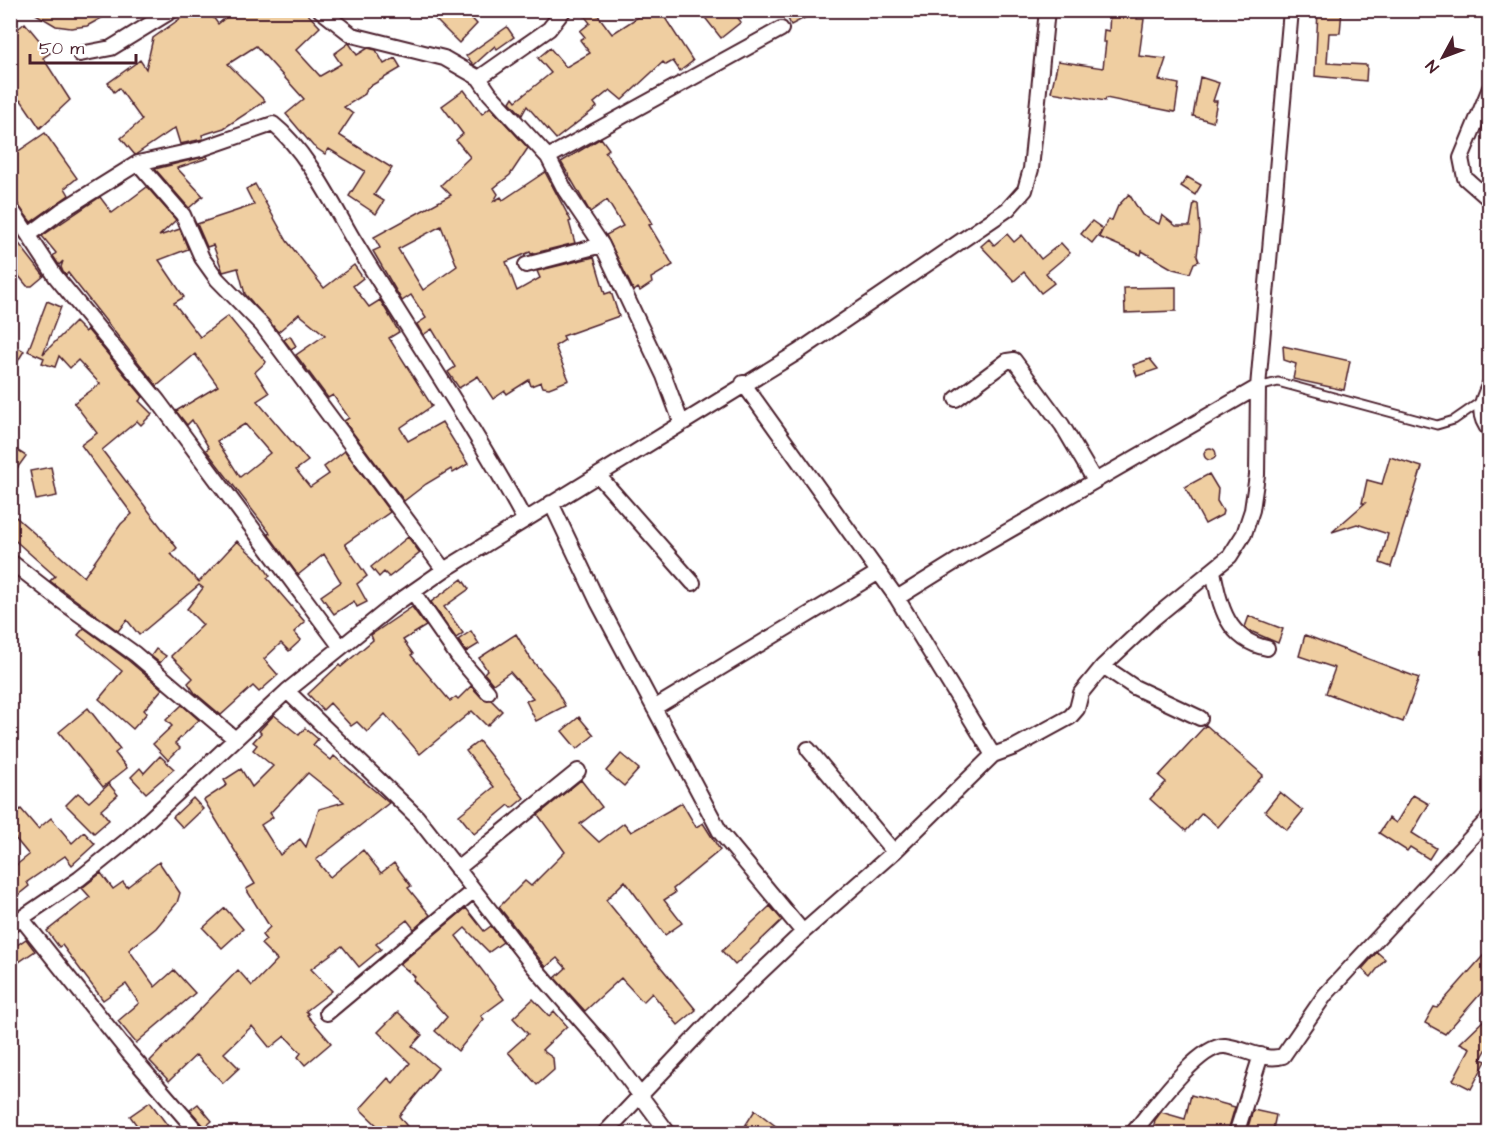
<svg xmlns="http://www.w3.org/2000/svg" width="1500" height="1144" viewBox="0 0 1500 1144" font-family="'Architects Daughter',sans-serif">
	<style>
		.building { fill: #efcea1; stroke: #4a1f2b; stroke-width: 1.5; fill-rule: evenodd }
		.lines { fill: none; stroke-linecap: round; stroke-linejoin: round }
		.service-casing { stroke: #4a1f2b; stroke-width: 11 }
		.minor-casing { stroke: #4a1f2b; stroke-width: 18 }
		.service { stroke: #fff; stroke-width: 7 }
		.minor { stroke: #fff; stroke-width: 14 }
	</style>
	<rect width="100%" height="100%" fill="#fff"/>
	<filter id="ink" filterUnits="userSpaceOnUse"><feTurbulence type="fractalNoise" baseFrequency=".0167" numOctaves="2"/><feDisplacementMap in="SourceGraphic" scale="12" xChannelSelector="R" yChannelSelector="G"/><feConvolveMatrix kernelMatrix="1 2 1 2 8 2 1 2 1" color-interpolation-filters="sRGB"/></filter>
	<g filter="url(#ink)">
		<!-- building -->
		<path class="building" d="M29,10H116L87,26L71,28L56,26Z
			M186,10H208L218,24L235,10H304L320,27L296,50L320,76L341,64L334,54L349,43L357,55L368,48L376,50L384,64L395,58L401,68L367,88L365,94L344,107L353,114L339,135L392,168L374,195L384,201L376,214L349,196L365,171L329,149L325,154L313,146L286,114L304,99L256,46L228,64L265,101L224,128L202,135L203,139L180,144L175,128L135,155L121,138L142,120L119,88L114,92L108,83L140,60L146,69L153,38L181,18L180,16Z
			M426,10H464L477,24L459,43Z
			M580,10H594L612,34L649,10H660L693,61L680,71L673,61L666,65L663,62L622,100L610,90L594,103L597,107L556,139L527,106L522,115L510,102L513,97L516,101L551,73L538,58L550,48L566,67L590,53L580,40L585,37L580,31L590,23Z
			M699,10H732L741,22L721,38Z
			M784,10H820L791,25Z
			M1110,10H1138L1137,19H1144L1139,56L1166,59L1159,80L1179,84L1175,112L1106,98L1105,101L1051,92L1058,61L1103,68L1106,42H1103L1104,30L1109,31Z
			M1318,10H1342L1340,33H1329L1327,63L1367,65L1366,81L1315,76Z
			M25,23L50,53L43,58L70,100L40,128L21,100L17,103L10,95V35Z
			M507,27L514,37L497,49L495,46L474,65L472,63L466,56Z
			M1200,77L1219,83L1213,101H1217L1213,122L1193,116Z
			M464,90L482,114L490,107L528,148L510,175L494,188L498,194L494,201L501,197L503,200L545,172L571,221L569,222L575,243L531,254L530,252L506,262L517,291L540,278L537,271L594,257L605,294L611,292L619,316L563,336L565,340L555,346L569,380L549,388L543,387L541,382L531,386L529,380L507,394L505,391L493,399L478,376L459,388L448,372L455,367L432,329L423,335L417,324L426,318L411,295L402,301L373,251L380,248L374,237L451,195L441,185L470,157L456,140L463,134L442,106ZM441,226L457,266L423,290L398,249Z
			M45,133L77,178L65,188L69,195L31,222L10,195V157Z
			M601,138L609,149L605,152L646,213L652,224L649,225L673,265L651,278L652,283L640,291L638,288L634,291L606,235L623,226L607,200L590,212L561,162Z
			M207,156L208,158L177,168L203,196L189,208L155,169Z
			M1187,177L1201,185L1195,195L1181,186Z
			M255,184L287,241L324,288L354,265L363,278L353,286L369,307L380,300L386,310L399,332L389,338L432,406L400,428L408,441L442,422L468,464L453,473L451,469L426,484L404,501L344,421L349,418L333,395L328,398L296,355L325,335L299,314L278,332L245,294L238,268L223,272L213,245L207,247L197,224L254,205L246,189Z
			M147,187L176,220L159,236L180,229L188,249L159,260L184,297L174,303L200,337L228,316L266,362L255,372L269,393L257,401L308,461L296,470L310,487L329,474L324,467L345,451L390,512L345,544L367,576L357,584L367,602L357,607L354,601L334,614L321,596L341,582L324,554L298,575L268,534L270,533L206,450L209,448L192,420L187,425L176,411L218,386L195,354L157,386L68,273L66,275L63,272L61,267L63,261L59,265L53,256L56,253L42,236L100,197L112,213ZM245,424L270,453L240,477L217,441Z
			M1129,194L1142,215L1159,224L1162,215L1176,226H1190L1194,203L1198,204L1200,230L1197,256L1199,261L1194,263L1190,273L1173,269L1142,251L1141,255L1099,237L1108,219L1112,220L1118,206Z
			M1092,221L1103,229L1092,243L1081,234Z
			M10,232L44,276L32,286H27L10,265Z
			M1007,234L1014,242L1022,235L1041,259L1061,243L1070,253L1046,273L1054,283L1041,293L1024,272L1014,281L981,246L989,239L994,245Z
			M1176,287V311L1125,313L1124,288Z
			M47,301L61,307L43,354L75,322L85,332L87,329L143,397L139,401L152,414L141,425L137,421L102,450L177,548L171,554L199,582L237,541L262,564L270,576L267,578L305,622L294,632L301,640L289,651L281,643L264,659L278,675L259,692L253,686L221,715L195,693L188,683L193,678L171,656L203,625L187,609L203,588L199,585L139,635L127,620L118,631L50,581L55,576L10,536V512L84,577L121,524L132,514L81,445L97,433L74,403L100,384L78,360L70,368L59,356L55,367L42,363L44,358L28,351Z
			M290,336L296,346L291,349L284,340Z
			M10,343L24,351L10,374Z
			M1283,346L1350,361L1344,390L1293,379L1296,364L1284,360Z
			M1150,359L1158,369L1137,376L1133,365Z
			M10,446L26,456L10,478Z
			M1204 454a6 6 0 1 1 12 0a6 6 0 1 1-12 0Z
			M1390,457L1422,467L1391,567L1380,563L1388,534L1357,524L1332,532L1365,503H1362L1367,480L1382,484Z
			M51,467L57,496L36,500L30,471Z
			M1209,474L1218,489L1217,501L1223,511L1222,515L1205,524L1185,487Z
			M408,537L420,553L389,577L384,572L379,577L371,567Z
			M462,579L469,589L444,607L463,633L456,638L431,602Z
			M412,607L426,626L403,640L413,654L411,655L450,701L456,697L458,699L471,686L482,698L491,700L502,711L487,726L472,711L420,754L385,714L367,732L357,722L351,726L330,703L323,710L308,694L339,665L341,667L373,640L371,635Z
			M1249,616L1283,629L1278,643L1248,630L1245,627Z
			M84,628L129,661L162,689L144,710L147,713L133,729L99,699L122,671L78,635Z
			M471,631L479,644L466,652L458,640Z
			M516,634L531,659L554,686L565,706L536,721L526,701L533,698L510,672L493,684L484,673L487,670L479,658Z
			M1305,635L1419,678L1403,722L1326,693L1335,668L1299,656Z
			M156,649L166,656L160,663L151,656Z
			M182,705L199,720L175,743L180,748L168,760L153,744L172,726L166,720Z
			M88,708L120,749L115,753L127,768L103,787L59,732Z
			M274,715L299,735L305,728L318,739L313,745L331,760L334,756L389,803L316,860L330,877L363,850L381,873L394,863L411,886L408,888L430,915L414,929L407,920L376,944L381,949L359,967L342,946L311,969L332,991L306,1011L309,1014L307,1015L331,1043L305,1065L298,1057L301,1053L285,1036L270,1048L252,1026L224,1053L239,1068L223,1083L196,1055L169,1081L150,1061L238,970L252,986L277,960L261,944L266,940L262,935L270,927L246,889L255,884L204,800L227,785L224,780L241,769L252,787L273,766L253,750L257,745L253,742L261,733L259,731ZM308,773L344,802L319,809L306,847L300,839L280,855L261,825L273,817L270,813Z
			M579,717L594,735L577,749L562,731Z
			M1206,725L1263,775L1218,827L1202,813L1186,831L1150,799L1166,782L1159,776Z
			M479,741L524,798L512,808L509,805L474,834L459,815L494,787L466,751Z
			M621,754L639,769L624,786L606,771Z
			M160,756L174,769L146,793L131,777L140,768L144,773Z
			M581,780L602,807L580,824L599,842L624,823L631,832L682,803L696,827L703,823L720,850L673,889L675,893L664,900L682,923L665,935L625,881L606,900L696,1010L678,1025L652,993L643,1002L621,978L585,1011L555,978L566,968L557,958L546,967L499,907L525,881L531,886L565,852L538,815Z
			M109,784L118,795L101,810L109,820L94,833L66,805L78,793L89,802Z
			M1280,792L1303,811L1287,830L1265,811Z
			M1413,795L1429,804L1412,833L1436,848L1429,859L1410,847L1407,851L1379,833L1389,818L1396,823Z
			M193,798L203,809L183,828L173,817Z
			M21,809L38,829L51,818L72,843L84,832L95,844L72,865L65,856L27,882L29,886L18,895L10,885V870L29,855L10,832V818Z
			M159,862L180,893L177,903L156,928L129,950L155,987L174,970L195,993L136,1043L118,1021L139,1003L126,984L103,1000L62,945L59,947L47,931L90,897L82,888L101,873L113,889L123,882L127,887Z
			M770,906L782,920L735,965L722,951Z
			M225,908L243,929L222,948L203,928Z
			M466,908L484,931L491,926L503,942L489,952L465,928L456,936L504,999L481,1016L484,1019L458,1051L435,1031L447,1017L413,980L415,977L400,964Z
			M26,939L35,951L10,968V950Z
			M1490,948V983L1445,1034L1425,1023L1434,1007L1437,1008Z
			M1377,952L1385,959L1371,977L1362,969Z
			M533,999L549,1016L554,1011L567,1026L542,1050L553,1058L554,1070L537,1085L508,1052L528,1034L513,1018Z
			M398,1012L422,1035L412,1046L438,1068L399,1116L413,1134H386L360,1109L388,1078L393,1083L410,1063L378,1032Z
			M1490,1014V1043L1481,1059L1486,1061L1471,1089L1453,1080L1470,1048L1460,1043Z
			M1191,1095L1235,1107L1227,1134H1195L1183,1130L1182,1134H1152L1155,1120L1161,1112L1185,1119Z
			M150,1102L174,1134H143L130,1116Z
			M198,1104L212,1121L205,1127L190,1110Z
			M755,1110L777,1127L771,1134H740Z
			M1253,1110L1276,1115L1272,1134H1246Z"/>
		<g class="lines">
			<defs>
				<path id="service" d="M1258,387L1278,382L1437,425L1454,420L1480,402"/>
				<path id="minor" d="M320,10L352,35L444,58L479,78L490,94L548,157L565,190L602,245L664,376L681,422
					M80,54L111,48L173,10
					M479,78L549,29L564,10
					M1490,88L1461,158L1465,178L1490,200
					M548,157L781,29
					M138,163L183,215L202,258L217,279L262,325L444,570
					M10,207L56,277L158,401L340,646
					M29,235L61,211L138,163L201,149L273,124C306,150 332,203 353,239C410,333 472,423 524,519
					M526,265L602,245
					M743,383L897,598L993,755
					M1490,384C1481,402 1476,415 1490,431
					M956,399L1007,361L1014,360L1062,425L1095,481
					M598,475L693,583
					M551,503L598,602L720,832L803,932
					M10,561L60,600L135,654L234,738
					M1213,571C1220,606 1227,640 1267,648
					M413,592L459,658L488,692
					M897,598L963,557L1258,387
					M1103,666L1134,687L1200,718
					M287,691L417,817L534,967L605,1048L669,1134
					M654,708L879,572
					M808,749L894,852
					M457,869L578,771
					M22,919L128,1052L199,1134
					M10,926L79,879L125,842L287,691L391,607L444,570L798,352L1008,209L1025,190L1031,169L1047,10
					M327,1013L473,891
					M604,1134L721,1010L803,932L894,852L993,755L1015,747L1070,717L1077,709L1081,693L1103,666L1154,618L1230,556L1244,534L1252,510L1257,475L1258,387L1291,10
					M1132,1134C1150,1113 1198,1044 1225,1046C1245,1048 1264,1062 1283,1056L1325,995L1490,817
					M1236,1134L1261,1055"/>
			</defs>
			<!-- service casing -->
			<use href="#service" class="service-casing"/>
			<!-- minor casing -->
			<use href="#minor" class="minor-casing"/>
			<!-- service -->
			<use href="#service" class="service"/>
			<!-- minor -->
			<use href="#minor" class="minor"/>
		</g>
	</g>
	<!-- margin -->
	<rect width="1500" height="1144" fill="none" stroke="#fff" stroke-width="36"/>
	<rect x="18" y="18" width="1464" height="1108" fill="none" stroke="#4a1f2b" stroke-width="2" filter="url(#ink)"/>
	<!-- north arrow -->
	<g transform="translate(1443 57) rotate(229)" stroke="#ffffff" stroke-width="4.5" paint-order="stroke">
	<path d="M0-4.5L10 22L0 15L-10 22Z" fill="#4a1f2b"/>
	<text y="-9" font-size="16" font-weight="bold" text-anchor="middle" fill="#4a1f2b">N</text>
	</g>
	<!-- scale -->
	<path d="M30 54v9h106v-9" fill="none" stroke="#4a1f2b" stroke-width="3"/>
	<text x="39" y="54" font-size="18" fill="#4a1f2b" stroke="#ffffff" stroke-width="4.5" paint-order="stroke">50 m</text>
</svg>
